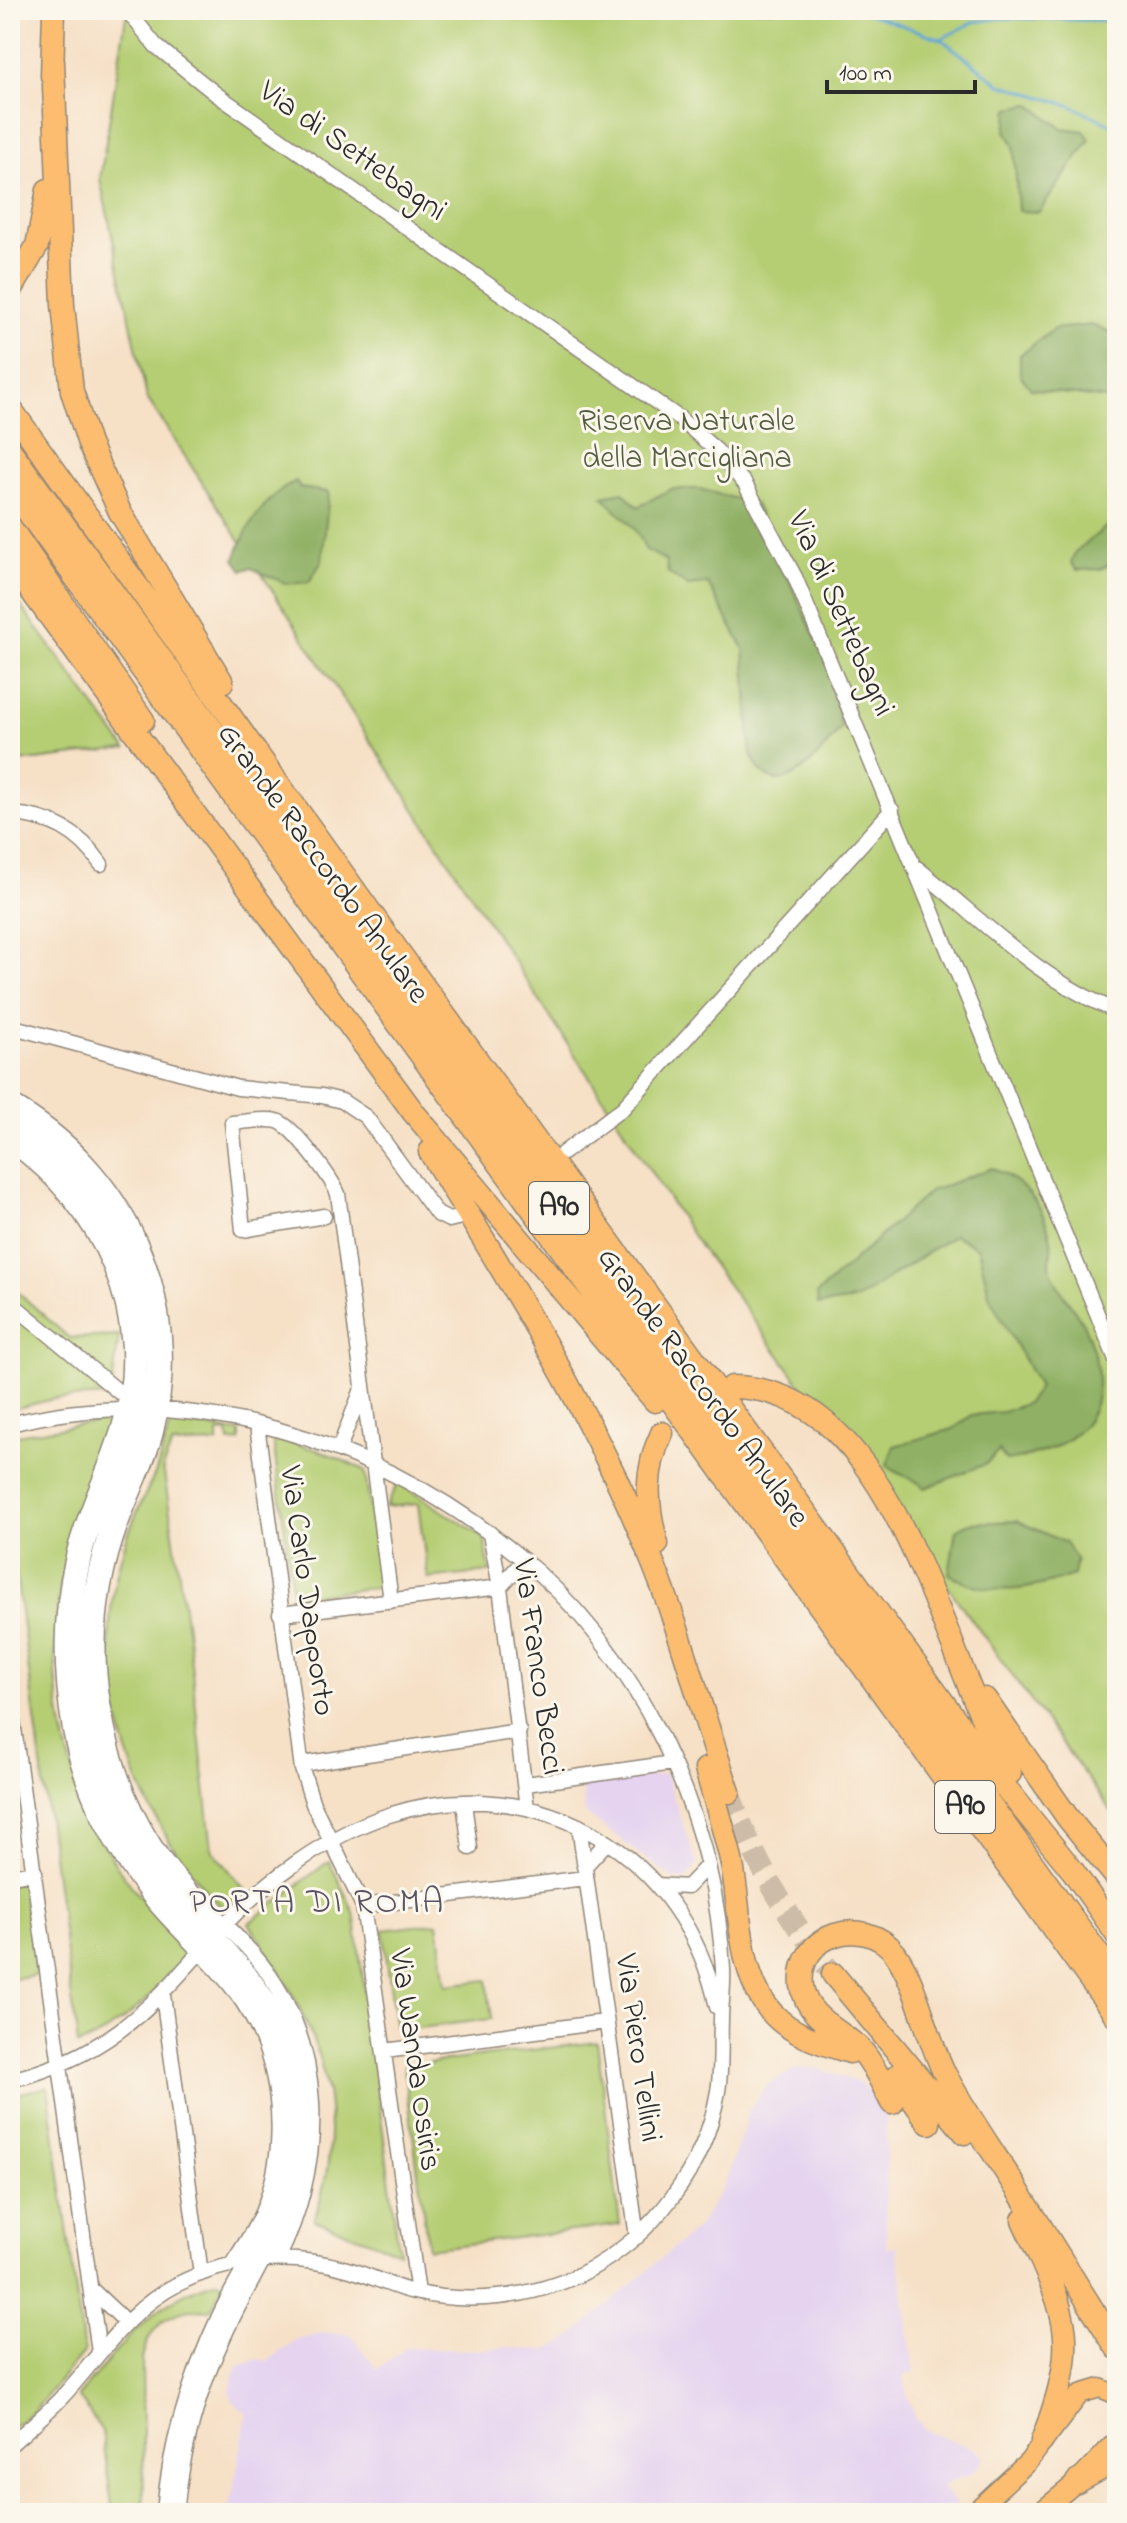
<svg xmlns="http://www.w3.org/2000/svg" width="1127" height="2523" viewBox="0 0 1127 2523" font-family="'Indie Flower',sans-serif">
	<style>
		.built { fill: #e5d3f0 }
		.green { fill: #b5ce73; stroke: #707c4f; stroke-width: 2 }
		.forest { fill: #90b165; stroke: #5e6e48; stroke-width: 2 }
		.lines { fill: none; stroke-linecap: round; stroke-linejoin: round }
		.stream { stroke: #57a2cf; stroke-width: 3 }
		.highway-tunnel { stroke: #cdbca7; stroke-width: 22; stroke-dasharray: 22 11; stroke-linecap: butt }
		.minor-casing { stroke: #908678; stroke-width: 17 }
		.major-casing { stroke: #908678; stroke-width: 21 }
		.highway-casing { stroke: #908678; stroke-width: 25 }
		.minor { stroke: #fff; stroke-width: 14 }
		.major { stroke: #fcbd6f; stroke-width: 18 }
		.highway { stroke: #fcbd6f; stroke-width: 22 }
		.labels { text-anchor: middle; dominant-baseline: central; stroke-width: 6; stroke-linejoin: round; paint-order: stroke }
		.shield { fill: #fbf7ec; stroke: #696865; stroke-width: 2 }
		.shield-label { font-size: 30px; font-weight: bold; fill: #2b2b2b }
		.street-label { font-size: 32px; fill: #2b2b2b; stroke: #fbf7ec }
		.park-label { font-size: 32px; fill: #545c41; stroke: #fbf7ec }
		.neighbourhood-label { font-size: 34px; letter-spacing: 2px; fill: #595364; stroke: #fbf7ec }
	</style>
	<rect width="100%" height="100%" fill="#fbf7ec"/>
	<filter id="ink" filterUnits="userSpaceOnUse"><feTurbulence type="fractalNoise" baseFrequency=".0125" numOctaves="2"/><feDisplacementMap in="SourceGraphic" scale="16" xChannelSelector="R" yChannelSelector="G"/><feConvolveMatrix kernelMatrix="1 2 1 2 8 2 1 2 1" color-interpolation-filters="sRGB"/></filter>
	<filter id="wash" filterUnits="userSpaceOnUse"><feTurbulence type="fractalNoise" baseFrequency=".006" numOctaves="4" result="noise"/><feDisplacementMap in="SourceGraphic" scale="32" xChannelSelector="R" yChannelSelector="G"/><feGaussianBlur stdDeviation="1.8" result="paint"/><feColorMatrix in="noise" values="0 0 0 0 0 0 0 0 0 0 0 0 0 0 0 0 0 1.4 0 .05"/><feComposite in="paint" operator="in"/></filter>
	<g filter="url(#wash)">
		<rect width="100%" height="100%" fill="#f6e0c6"/>
		<!-- built -->
		<path class="built" d="M665,1774L697,1864L686,1880L673,1879L585,1813L582,1785Z
			M816,2068L860,2083L886,2112V2248L897,2247L914,2373L904,2375L907,2395L915,2416L927,2431L977,2450L985,2458L972,2473L941,2486L955,2503L956,2513H229L247,2414L233,2401L230,2391L234,2373L240,2365L258,2359L268,2361L294,2341L322,2333L351,2334L377,2369L406,2348L474,2350L507,2347L545,2351L566,2341L699,2226L724,2186L750,2109L766,2085L796,2069Z"/>
		<!-- green -->
		<path class="green" d="M127,10H1117V1819L698,1244L147,398L100,179Z
			M10,591L126,749L10,763Z
			M10,1285L69,1338L119,1336L111,1396L53,1399L10,1410Z
			M103,1421L110,1423V1430C98,1467 79,1501 70,1539C41,1647 55,1771 117,1866C137,1897 163,1922 186,1951C170,1985 113,2033 78,2045L10,1528V1436Z
			M172,1422L240,1432V1441L229,1442L228,1432L218,1433V1443L172,1445L163,1466L187,1628L212,1849L245,1890L224,1910C128,1812 81,1669 128,1535C135,1514 146,1494 155,1474C162,1457 164,1438 172,1422Z
			M273,1438L321,1451L365,1470L380,1587L293,1597Z
			M398,1483L484,1537L490,1572L428,1579L418,1504L386,1507Z
			M329,1861L354,1912L399,2252L314,2220C355,2104 313,2018 249,1923Z
			M22,1882L36,1975L10,1979V1884Z
			M438,1923L446,1985L487,1980L492,2019L396,2031L383,1930Z
			M597,2042L620,2225L428,2249L404,2066Z
			M48,2087L84,2352L35,2410L10,2429V2095Z
			M219,2281L223,2285L211,2310C175,2305 148,2324 142,2360L144,2513H113L102,2431L78,2396C121,2348 150,2298 219,2281Z"/>
		<!-- forest -->
		<path class="forest" d="M1030,104L1062,128L1084,131L1090,139L1039,212L1018,211L1014,146L1006,131L1009,108Z
			M1091,325L1117,334V406L1106,399L1031,389L1020,375V355L1054,329Z
			M296,481L300,488L329,492L322,561L309,582L287,584L251,568L243,570L235,559C247,525 264,498 296,481Z
			M671,489H700L755,504L834,679L841,728C820,753 776,815 751,754L744,649L708,584L688,586L668,573L666,561L645,549C635,522 621,518 603,496L623,492L638,507Z
			M1117,518V561L1100,569L1077,570L1071,563L1075,552Z
			M992,1168C1024,1182 1044,1204 1051,1240C1053,1250 1048,1261 1051,1271C1058,1292 1076,1308 1085,1328C1119,1407 1085,1449 1006,1461L999,1451L986,1464L925,1488C913,1476 899,1477 887,1465L894,1446L953,1429L972,1415L1003,1412L1027,1403L1039,1387L990,1298L978,1248L954,1235L856,1300L818,1305L817,1294L930,1191Z
			M1017,1521L1064,1542L1076,1559L1073,1575C1030,1591 990,1598 949,1574L956,1530L970,1523Z"/>
		<g class="lines">
			<!-- stream -->
			<path class="stream" d="M859,10L941,39L1000,84L1072,106L1117,127
				M941,39L974,22L1002,18L1117,21"/>
		</g>
	</g>
	<g filter="url(#ink)">
		<g class="lines">
			<!-- highway-tunnel -->
			<path class="highway-tunnel" d="M729,1792C753,1860 788,1919 833,1974"/>
			<defs>
				<path id="minor" d="M127,10L156,46L216,94L679,418L717,451L745,484L795,577L1117,1362
					M10,814C49,816 79,831 101,864
					M917,868C981,919 1040,981 1117,1011
					M10,1026L238,1088L322,1096L342,1101L366,1117L437,1214L449,1220L461,1217
					M10,1101C128,1168 189,1299 156,1432C148,1464 132,1493 121,1524C100,1581 93,1642 103,1703C111,1754 128,1805 157,1849C184,1889 221,1918 253,1954C329,2042 326,2160 278,2259
					M10,1114C111,1171 173,1296 149,1412C142,1445 126,1475 115,1507C90,1572 80,1643 91,1713C100,1763 120,1815 149,1856C216,1951 304,1991 302,2125C302,2212 259,2259 225,2334C198,2390 182,2451 176,2513
					M10,1128C111,1192 161,1310 132,1427C120,1471 95,1511 84,1556C67,1628 71,1706 95,1776C110,1819 135,1860 163,1895C180,1915 199,1932 217,1951C267,2003 291,2066 291,2138C290,2204 247,2258 220,2314C191,2376 169,2445 164,2513
					M10,1144C99,1206 153,1318 119,1427C106,1471 84,1511 73,1556C59,1614 60,1672 70,1730C81,1791 112,1850 150,1898C176,1931 209,1957 234,1990C281,2050 291,2140 263,2210C255,2230 243,2247 232,2264
					M563,1153L623,1108L892,810
					M324,1216L243,1230L232,1123C246,1122 264,1118 277,1121C292,1124 332,1179 338,1194L391,1601
					M10,1302L119,1392
					M10,1424C188,1379 375,1440 515,1553C638,1651 715,1813 723,1969C724,1987 721,2003 721,2020C720,2044 722,2067 718,2091C705,2169 653,2237 583,2273C532,2298 470,2305 414,2292C391,2287 370,2275 347,2269C291,2253 230,2257 178,2284C127,2310 100,2356 62,2397C46,2414 28,2429 10,2445
					M257,1425L302,1769L313,1804L363,1906L418,2293
					M339,1449L362,1389
					M490,1533L500,1587L527,1808
					M500,1587L524,1560
					M280,1614L500,1587
					M10,1699L99,2352
					M302,1764L519,1731
					M526,1784L673,1763
					M464,1803L470,1848
					M579,1826L637,2237
					M584,1867L607,1842
					M10,1876L35,1872
					M657,1885L687,1887L707,1866
					M363,1906L585,1878
					M219,1931C262,1883 327,1835 389,1815C539,1767 685,1855 717,2007
					M163,1995L201,2274
					M385,2051L604,2022
					M10,2080C100,2059 146,2014 205,1946
					M91,2289L126,2322"/>
				<path id="major" d="M973,2513L1028,2462L1080,2394L1100,2388L1117,2395
					M1039,2513L1077,2482L1117,2440"/>
				<path id="highway" d="M53,62L63,305L72,391L89,444L120,512L222,682
					M52,76L54,10
					M10,292L37,246L48,190
					M10,408L398,951L1001,1782L1073,1871L1117,1935
					M10,450L1117,1980
					M10,487L1117,2017
					M10,527L143,720
					M10,562L414,1113L655,1401
					M430,1152C509,1280 591,1411 648,1551C681,1629 701,1712 729,1792
					M732,1387C898,1387 941,1661 1010,1773
					M657,1544C646,1504 644,1471 662,1433
					M985,1699L1068,1818L1117,1878
					M706,1769C715,1801 725,1832 732,1864C741,1912 738,1978 774,2015C794,2036 824,2044 850,2052
					M833,1974L965,2133
					M896,2076L929,2123
					M892,2103C883,2086 875,2066 862,2051C841,2029 807,2020 802,1986C796,1933 865,1914 895,1953C917,1983 927,2040 946,2076C968,2117 995,2154 1020,2194C1053,2245 1084,2297 1117,2348
					M1023,2220C1067,2317 1082,2336 1042,2441
					M1077,2482L1117,2460"/>
			</defs>
			<!-- minor casing -->
			<use href="#minor" class="minor-casing"/>
			<!-- major casing -->
			<use href="#major" class="major-casing"/>
			<!-- highway casing -->
			<use href="#highway" class="highway-casing"/>
			<!-- minor -->
			<use href="#minor" class="minor"/>
			<!-- major -->
			<use href="#major" class="major"/>
			<!-- highway -->
			<use href="#highway" class="highway"/>
		</g>
	</g>
	<g class="labels">
		<!-- shield labels -->
		<g class="shield">
			<rect x="529" y="1182" width="60" height="52" rx="6"/>
			<rect x="935" y="1781" width="60" height="52" rx="6"/>
		</g>
		<g class="shield-label">
			<text x="559" y="1208">A90</text>
			<text x="965" y="1807">A90</text>
		</g>
		<!-- street labels -->
		<g class="street-label">
			<text transform="translate(352 152) rotate(35)">Via di Settebagni</text>
			<text transform="translate(840 614) rotate(66)">Via di Settebagni</text>
			<text transform="translate(322 864) rotate(54)">Grande Raccordo Anulare</text>
			<text transform="translate(702 1388) rotate(54)">Grande Raccordo Anulare</text>
			<text transform="translate(306 1591) rotate(82)">Via Carlo Dapporto</text>
			<text transform="translate(537 1667) rotate(82)">Via Franco Becci</text>
			<text transform="translate(637 2048) rotate(82)">Via Piero Tellini</text>
			<text transform="translate(414 2060) rotate(82)">Via Wanda Osiris</text>
		</g>
		<!-- park labels -->
		<g class="park-label">
			<text x="687" y="422">Riserva Naturale<tspan x="687" dy="37">della Marcigliana</tspan></text>
		</g>
		<!-- neighbourhood labels -->
		<g class="neighbourhood-label">
			<text x="317" y="1904">PORTA DI ROMA</text>
		</g>
	</g>
	<!-- margin -->
	<rect width="1127" height="2523" fill="none" stroke="#fbf7ec" stroke-width="40"/>
	<!-- scale -->
	<path d="M827 80v12h148v-12" fill="none" stroke="#2b2b2b" stroke-width="4"/>
	<text x="839" y="80" font-size="24" fill="#2b2b2b" stroke="#fbf7ec" stroke-width="6" paint-order="stroke">100 m</text>
</svg>
